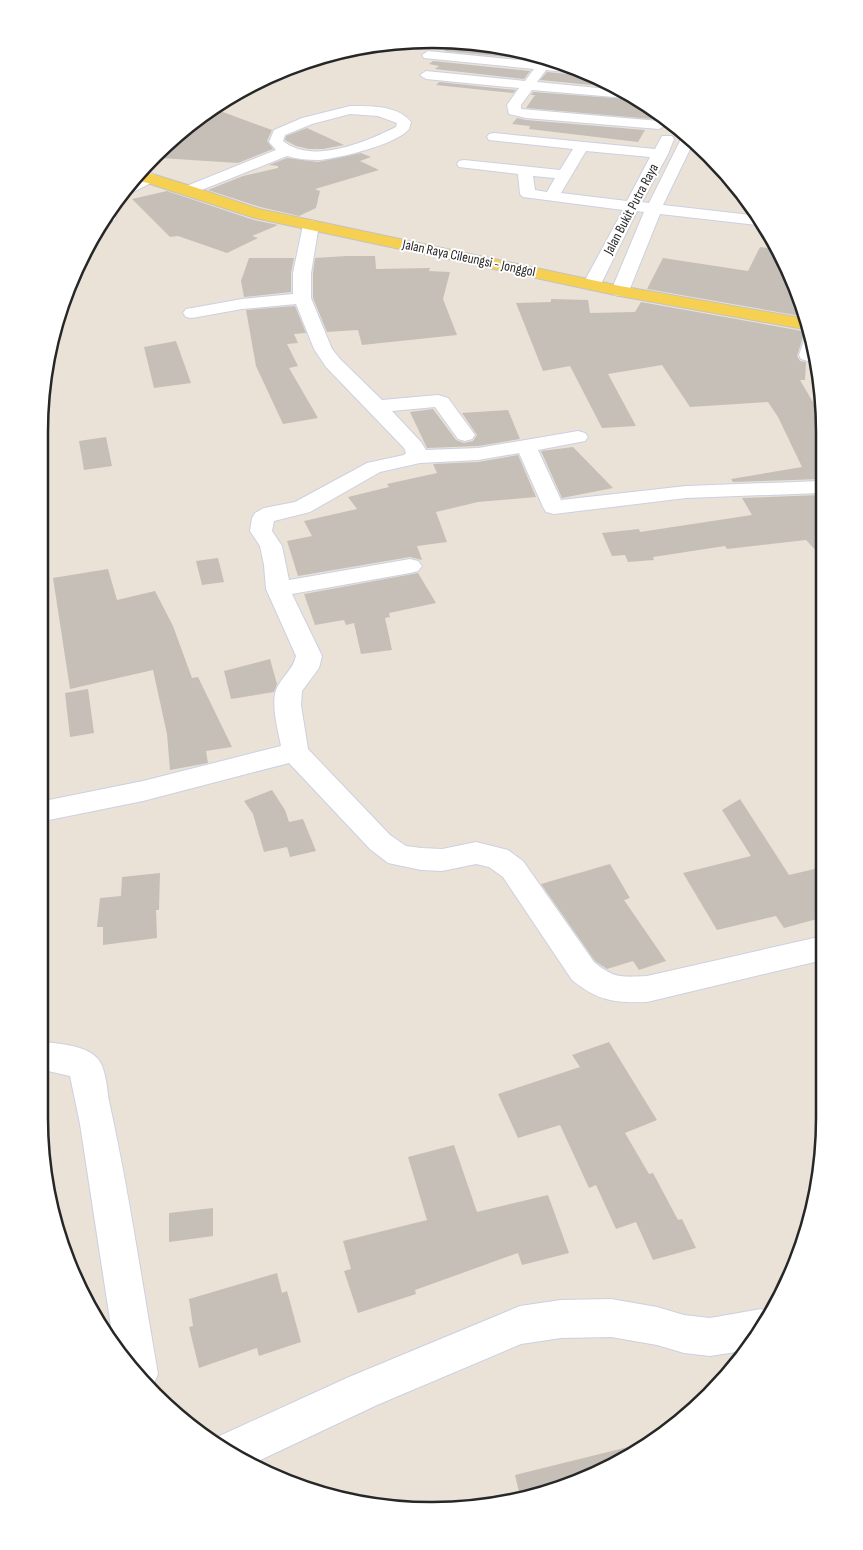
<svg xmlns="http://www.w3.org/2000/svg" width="863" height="1550" viewBox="0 0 863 1550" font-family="'Sofia Sans Condensed',sans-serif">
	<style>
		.building { fill: #c5bfb7 }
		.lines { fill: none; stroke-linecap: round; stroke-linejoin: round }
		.minor-casing { stroke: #ccd0e1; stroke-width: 2 }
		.primary-casing { stroke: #c3c3c3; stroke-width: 2 }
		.minor { fill: #fff; fill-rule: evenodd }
		.primary { fill: #f5d051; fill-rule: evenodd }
		.labels { text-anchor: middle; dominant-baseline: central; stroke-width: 4; stroke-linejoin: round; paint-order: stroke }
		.far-street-label { font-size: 14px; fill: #272727; stroke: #fff }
		.rim { fill: none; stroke: #272727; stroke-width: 2.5 }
	</style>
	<rect width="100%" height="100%" fill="#eae2d7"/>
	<!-- building -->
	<path class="building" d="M454,41L495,45L541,56L538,60L444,51Z
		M433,61L530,71L524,79L435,69L439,66L429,64Z
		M547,72L579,75L585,72L622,88L540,80Z
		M439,82L516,90L513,93L436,85Z
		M533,92L640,100L656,112L652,119L526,108L535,95H531Z
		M212,108L272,130L267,141L273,149L238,163L160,158L198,117Z
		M517,118L526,120L645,130L638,142L529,129L530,126L512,124Z
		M307,128L344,145L323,149H309L296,146L285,140L286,136Z
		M361,153L371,157L360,161L379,170L315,189L320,191L316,208L299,216L260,207L208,190L243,176L278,168V166L269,165L287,158L318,162Z
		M167,191L254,220L278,225L252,236L258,238L227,253L178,236L170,237L132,199Z
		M760,247L776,249L803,305L806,317L647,289L663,258L748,271Z
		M346,256H375L376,269L430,268L429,271L450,272L443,299L457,335L362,345L358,330L327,332L313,298V273L315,258Z
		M249,258H294L291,273V292L244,297L241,281Z
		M551,299L588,300L590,313L635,312L641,302L808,332L807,336L803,337L797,356L800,361L806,362L805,380H800L821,416V479L733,482L731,479L802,467L778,417L768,402L690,407L662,365L608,374L636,426L602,428L570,366L543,371L516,303L551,302Z
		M295,306L306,333L294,334L298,343L287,344L298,366L289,368L318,418L283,424L256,366L246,310Z
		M176,341L191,383L154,388L144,347Z
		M433,409L456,440L464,443L473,441L477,435L462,413L508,410L520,439L478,446L427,448L410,412Z
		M106,437L112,466L84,470L79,441Z
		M573,447L613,488L562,498L541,451Z
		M518,455L536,497L478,502L436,512L447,542L417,546L422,560L410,557L298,576L287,541L312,536L304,521L357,509L348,497L389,487L387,484L437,473L433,464L478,462Z
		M821,495L822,557L806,540L727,549L725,546L653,557L654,560L628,562L625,555L612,556L602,533L639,529L640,532L752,515L742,498Z
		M218,558L224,582L202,585L196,561Z
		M108,569L117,600L155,591L173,626L192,678L198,677L232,747L206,751L208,763L170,770L167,734L153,670L70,689L53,578Z
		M418,573L436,603L389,613L390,617L385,618L392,650L361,654L354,623L346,625L344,620L315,625L304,594Z
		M270,659L277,684L274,692L231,699L224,671Z
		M88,689L94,733L70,737L65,693Z
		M272,790L285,810L289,822L303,819L316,851L290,857L287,847L264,852L253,814L244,801Z
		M740,799L789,875L823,867V914L817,919L784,928L776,916L717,930L683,873L751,856L722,810Z
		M610,864L630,898L624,900L666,961L639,970L633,961L607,969L595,961L541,884Z
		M160,873L159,910H156L157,938L103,945V927H97L100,898L121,896L122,877Z
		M609,1042L657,1120L625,1133L649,1174L653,1173L678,1220L682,1219L696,1248L653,1260L636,1222L616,1229L596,1185L589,1188L560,1125L518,1138L498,1094L580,1067L572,1055Z
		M454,1145L477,1212L548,1195L569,1253L522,1265L518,1253L415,1290L416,1294L358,1313L344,1271L351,1269L343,1241L427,1220L408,1157Z
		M213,1208V1236L169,1242V1213Z
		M277,1273L282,1293L287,1291L301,1342L259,1356L257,1348L199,1368L189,1327L193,1326L189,1299Z
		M628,1447L630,1451L582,1481L520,1496L515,1475Z"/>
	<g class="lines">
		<defs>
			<path id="minor" d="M428,51L539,62L543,56L554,59L551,63L568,64L584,71L579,73L546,70L537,82L628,91L638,99L532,90L521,105V109L659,121L666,125L659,129L526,118L509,114L507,105L519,88L426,79L420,75L426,71L525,81L534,69L424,58L422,55Z
				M350,106C369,106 398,105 411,122L409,129C398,144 337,159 318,160C307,160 298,159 287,156L194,193H184L181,190L184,187L276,150L269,142L274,130L302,118ZM350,114L378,116L397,123L396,127C366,142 312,165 283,141L285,135L312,124Z
				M494,133L655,149L662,136H672L674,139L668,154L642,202L649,203L682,137L686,133L694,141L663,205L751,215L756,211L763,223L757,225L660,214L629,291L626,295L620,296L614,295L611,291L644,212L637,211L601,284L598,288L592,289L586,288L583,284L623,210L523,197L520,194L518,174L459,167L457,164L459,161L464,160L560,170L573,149L489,140L487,137L489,134ZM586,151L650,157L627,201L561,193ZM533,176L555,178L547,192L535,190Z
				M150,173L155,175L158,178L155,181L127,195L119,196L129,183Z
				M109,210L113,211L116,218L114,221H102Z
				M311,220L317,222L319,225L311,273V298L332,349L340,359L382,400L438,395L448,398L475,435L472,439L465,441L458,439L435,407L392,411L421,442L426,450L478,448L578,431L585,433L588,437L585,441L538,450L561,500L686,486L821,481V493L686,498L554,514L546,512L543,507L519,453L478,460L420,463L380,472L310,512L274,521L272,531L282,546L289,580L410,559L418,561L422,566L418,571L410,573L292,594L322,656L319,668L302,691L301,705L308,749L390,835L406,846L421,848L442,849L476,842L508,850L523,861L594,962C615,979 621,977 647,976L823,936V960L647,1002C614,1003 598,1001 572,980L503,877L489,867L476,864L442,871L421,870L388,863L370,849L289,763L143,801L39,822V802L143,781L281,746C278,730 271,706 276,690C281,677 293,670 296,656L266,589L264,565L260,546L250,531L252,518L255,513L264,508L295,502L367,463L404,455L406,453L404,448L326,367L314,349L296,304L242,309L192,318L186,317L183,313L186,309L192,308L242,299L293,294V273L303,225L305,222Z
				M811,337L816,358L808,361L801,359L799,355L805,338Z
				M39,1041C56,1044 84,1044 97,1058C106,1067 107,1089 109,1101C129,1191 142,1283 158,1374L152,1388L120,1358L114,1346L80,1124L70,1076L39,1069Z
				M611,1299L657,1307L684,1315L710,1318L761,1309L772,1313L742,1351L710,1356L684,1353L657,1345L611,1337L561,1338L521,1344L377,1405L254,1463L213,1444L215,1438L349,1377L520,1306L561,1300Z"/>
			<path id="primary" d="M139,170L194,187L259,209L620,286L807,319L809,330L620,296L255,218L132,178Z"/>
		</defs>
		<!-- minor casing -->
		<use href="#minor" class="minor-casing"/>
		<!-- primary casing -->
		<use href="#primary" class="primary-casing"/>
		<!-- minor -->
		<use href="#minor" class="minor"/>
		<!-- primary -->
		<use href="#primary" class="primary"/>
	</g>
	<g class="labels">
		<!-- far-street labels -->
		<g class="far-street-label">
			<text transform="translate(631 209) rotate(-62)">Jalan Bukit Putra Raya</text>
			<text transform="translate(469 258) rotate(12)">Jalan Raya Cileungsi - Jonggol</text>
		</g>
	</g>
	<!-- crop -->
	<path d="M0 0H863V1550H0ZM432 48H432A384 384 0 0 1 816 432V1118A384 384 0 0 1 432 1502H432A384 384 0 0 1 48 1118V432A384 384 0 0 1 432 48Z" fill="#fff" fill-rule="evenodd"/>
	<path class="rim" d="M432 48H432A384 384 0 0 1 816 432V1118A384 384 0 0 1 432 1502H432A384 384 0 0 1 48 1118V432A384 384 0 0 1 432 48Z"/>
</svg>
